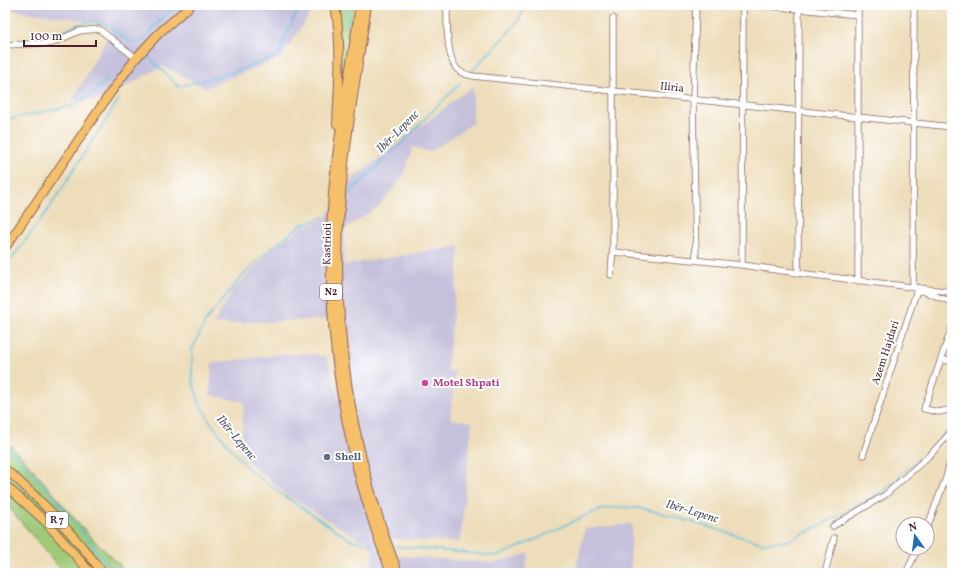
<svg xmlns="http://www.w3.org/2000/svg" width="957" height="578" viewBox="0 0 957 578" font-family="Vollkorn,serif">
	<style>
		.industrial { fill: #c5c0db }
		.green { fill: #9fca77; stroke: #747451 }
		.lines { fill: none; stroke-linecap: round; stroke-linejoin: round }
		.stream { stroke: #60bfde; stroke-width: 1.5 }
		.minor-casing { stroke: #83625d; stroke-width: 7 }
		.highway-casing { stroke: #83625d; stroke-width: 10 }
		.minor { stroke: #fff; stroke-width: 5.5 }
		.highway { stroke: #f6c06b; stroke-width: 8 }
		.hotel-dot { fill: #d1479c; stroke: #fff; stroke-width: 1.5 }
		.service-dot { fill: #5c6f8a; stroke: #fff; stroke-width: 1.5 }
		.labels { text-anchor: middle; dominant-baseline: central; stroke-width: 4; stroke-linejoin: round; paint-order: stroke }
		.shield { fill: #fff; stroke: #80626b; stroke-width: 1 }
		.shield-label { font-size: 10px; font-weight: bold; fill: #4a1f2b }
		.street-label { font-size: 11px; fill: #4a1f2b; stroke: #fff }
		.hotel-label { font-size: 11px; font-weight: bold; fill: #b23c85; stroke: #fff; text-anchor: start }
		.service-label { font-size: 11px; font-weight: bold; fill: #4e5e75; stroke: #fff; text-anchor: start }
		.water-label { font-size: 12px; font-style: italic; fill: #52576a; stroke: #fff }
	</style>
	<rect width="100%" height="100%" fill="#fff"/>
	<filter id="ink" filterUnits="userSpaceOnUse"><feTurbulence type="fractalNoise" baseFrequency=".025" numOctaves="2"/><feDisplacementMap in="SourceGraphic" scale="8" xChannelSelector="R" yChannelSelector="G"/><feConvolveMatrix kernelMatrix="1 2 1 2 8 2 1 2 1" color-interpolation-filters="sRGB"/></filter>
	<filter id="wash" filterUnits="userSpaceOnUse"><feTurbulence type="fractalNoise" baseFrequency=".012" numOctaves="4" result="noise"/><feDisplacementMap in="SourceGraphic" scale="16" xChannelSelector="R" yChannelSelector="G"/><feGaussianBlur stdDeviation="0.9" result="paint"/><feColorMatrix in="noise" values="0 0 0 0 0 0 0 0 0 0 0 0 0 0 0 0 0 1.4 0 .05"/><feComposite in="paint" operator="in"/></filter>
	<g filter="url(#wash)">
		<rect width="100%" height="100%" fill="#edddba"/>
		<!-- industrial -->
		<path class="industrial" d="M5,5H310L309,16L281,58L205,88L163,66L103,99L72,101L113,27L96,22L5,9Z
			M473,86V123L430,152L413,147L403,176L378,207L345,229L344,265L460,246L447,370L455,371L450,419L472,422L460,542L392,539L398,556L495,563L529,553L524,573H372L373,551L368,540L359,539L285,494L241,455L244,402L210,395L212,363L284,354H314L327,357L339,400L330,319L213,324L234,288L274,248L302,227L326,218L346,184Z
			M632,524L630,573H575L585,529Z"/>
		<!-- green -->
		<path class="green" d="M337,5H354L348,52L341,86Z
			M10,445C39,473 62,506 89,535C101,548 116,559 126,573H64L5,503V451Z"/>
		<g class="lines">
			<!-- stream -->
			<path class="stream" d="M21,41L51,38L76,25L88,22H96L108,26L127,40L133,43L141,41L149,34L166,14L176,5
				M155,43L150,50L149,57C154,64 160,67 165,73C169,77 171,82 177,84V87L234,72L277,56L300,5
				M346,59L349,29L347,5
				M470,73L516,24L527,5
				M5,120L72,106L93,93L108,79
				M349,194L418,126L460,83
				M324,217L301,225L265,254L240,278L205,322L192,350V378L199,402L209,420L231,449L251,471L284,496L351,540L372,544
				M5,268L50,207L119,99
				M5,443L64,509L114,573
				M396,546L497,556C522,547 546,534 570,523C580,518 592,512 604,509C622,505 641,508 658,512L762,543L788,541L829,521L884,491L938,442L952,426"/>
		</g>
	</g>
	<g filter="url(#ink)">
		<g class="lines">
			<defs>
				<path id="minor" d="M447,5C447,21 446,59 458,70C462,74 468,75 473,76L952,127
					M760,5L858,15
					M858,5V281
					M5,45L52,43L79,31L99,29L136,58
					M613,252L742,265L798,273L952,292
					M696,260L693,100L696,5
					M742,265L743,5
					M798,273L799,9
					M611,275L613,245V18
					M913,288L914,5
					M952,327L924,409L939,412L952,409
					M941,359L952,362
					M863,455L916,293L919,291H923L952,302
					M833,526L885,495L931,454L952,431
					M927,528L946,478L952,455
					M825,573L834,538
					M906,573L918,548"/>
				<path id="highway" d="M335,5C342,44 339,84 337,124
					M360,5C351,68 338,130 333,194C323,323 344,452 391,573
					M367,5C358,68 346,130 341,194C330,323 351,452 398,573
					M5,248L111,92L136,58L159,33L191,5
					M5,469C42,500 74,535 103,573
					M5,485L45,521L91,573"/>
			</defs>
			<!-- minor casing -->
			<use href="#minor" class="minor-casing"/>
			<!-- highway casing -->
			<use href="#highway" class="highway-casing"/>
			<!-- minor -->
			<use href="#minor" class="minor"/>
			<!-- highway -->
			<use href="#highway" class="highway"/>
		</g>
	</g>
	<!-- markers -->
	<circle class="hotel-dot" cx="425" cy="383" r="4"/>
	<circle class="service-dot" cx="327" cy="457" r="4"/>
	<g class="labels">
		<!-- shield labels -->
		<g class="shield">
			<rect x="320" y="284" width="22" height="16" rx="3"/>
			<rect x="46" y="512" width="22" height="16" rx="3"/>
		</g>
		<g class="shield-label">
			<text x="331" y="292">N2</text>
			<text x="57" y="520">R 7</text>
		</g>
		<!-- street labels -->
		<g class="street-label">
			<text transform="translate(672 88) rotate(6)">Iliria</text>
			<text transform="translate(328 244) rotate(-89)">Kastrioti</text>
			<text transform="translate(886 353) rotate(-72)">Azem Hajdari</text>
		</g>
		<!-- hotel labels -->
		<g class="hotel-label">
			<text x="433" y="383">Motel Shpati</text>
		</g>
		<!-- service labels -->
		<g class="service-label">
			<text x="335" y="457">Shell</text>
		</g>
		<!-- water labels -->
		<g class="water-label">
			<text transform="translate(398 132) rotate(-45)">Ibër-Lepenc</text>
			<text transform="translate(236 438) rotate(50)">Ibër-Lepenc</text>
			<text transform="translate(692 512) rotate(17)">Ibër-Lepenc</text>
		</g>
	</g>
	<!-- margin -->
	<rect width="957" height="578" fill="none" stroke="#fff" stroke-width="20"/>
	<!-- north arrow -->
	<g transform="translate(915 536) rotate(346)"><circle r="19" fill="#ffffff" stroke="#b7a5aa"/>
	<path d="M0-3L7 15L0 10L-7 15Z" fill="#1f6fb2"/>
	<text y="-6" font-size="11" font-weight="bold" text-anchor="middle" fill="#4a1f2b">N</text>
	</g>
	<!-- scale -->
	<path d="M24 40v6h72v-6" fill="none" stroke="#4a1f2b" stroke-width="2"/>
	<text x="30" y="40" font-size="12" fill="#4a1f2b" stroke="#ffffff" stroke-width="3" paint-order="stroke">100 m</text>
</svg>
